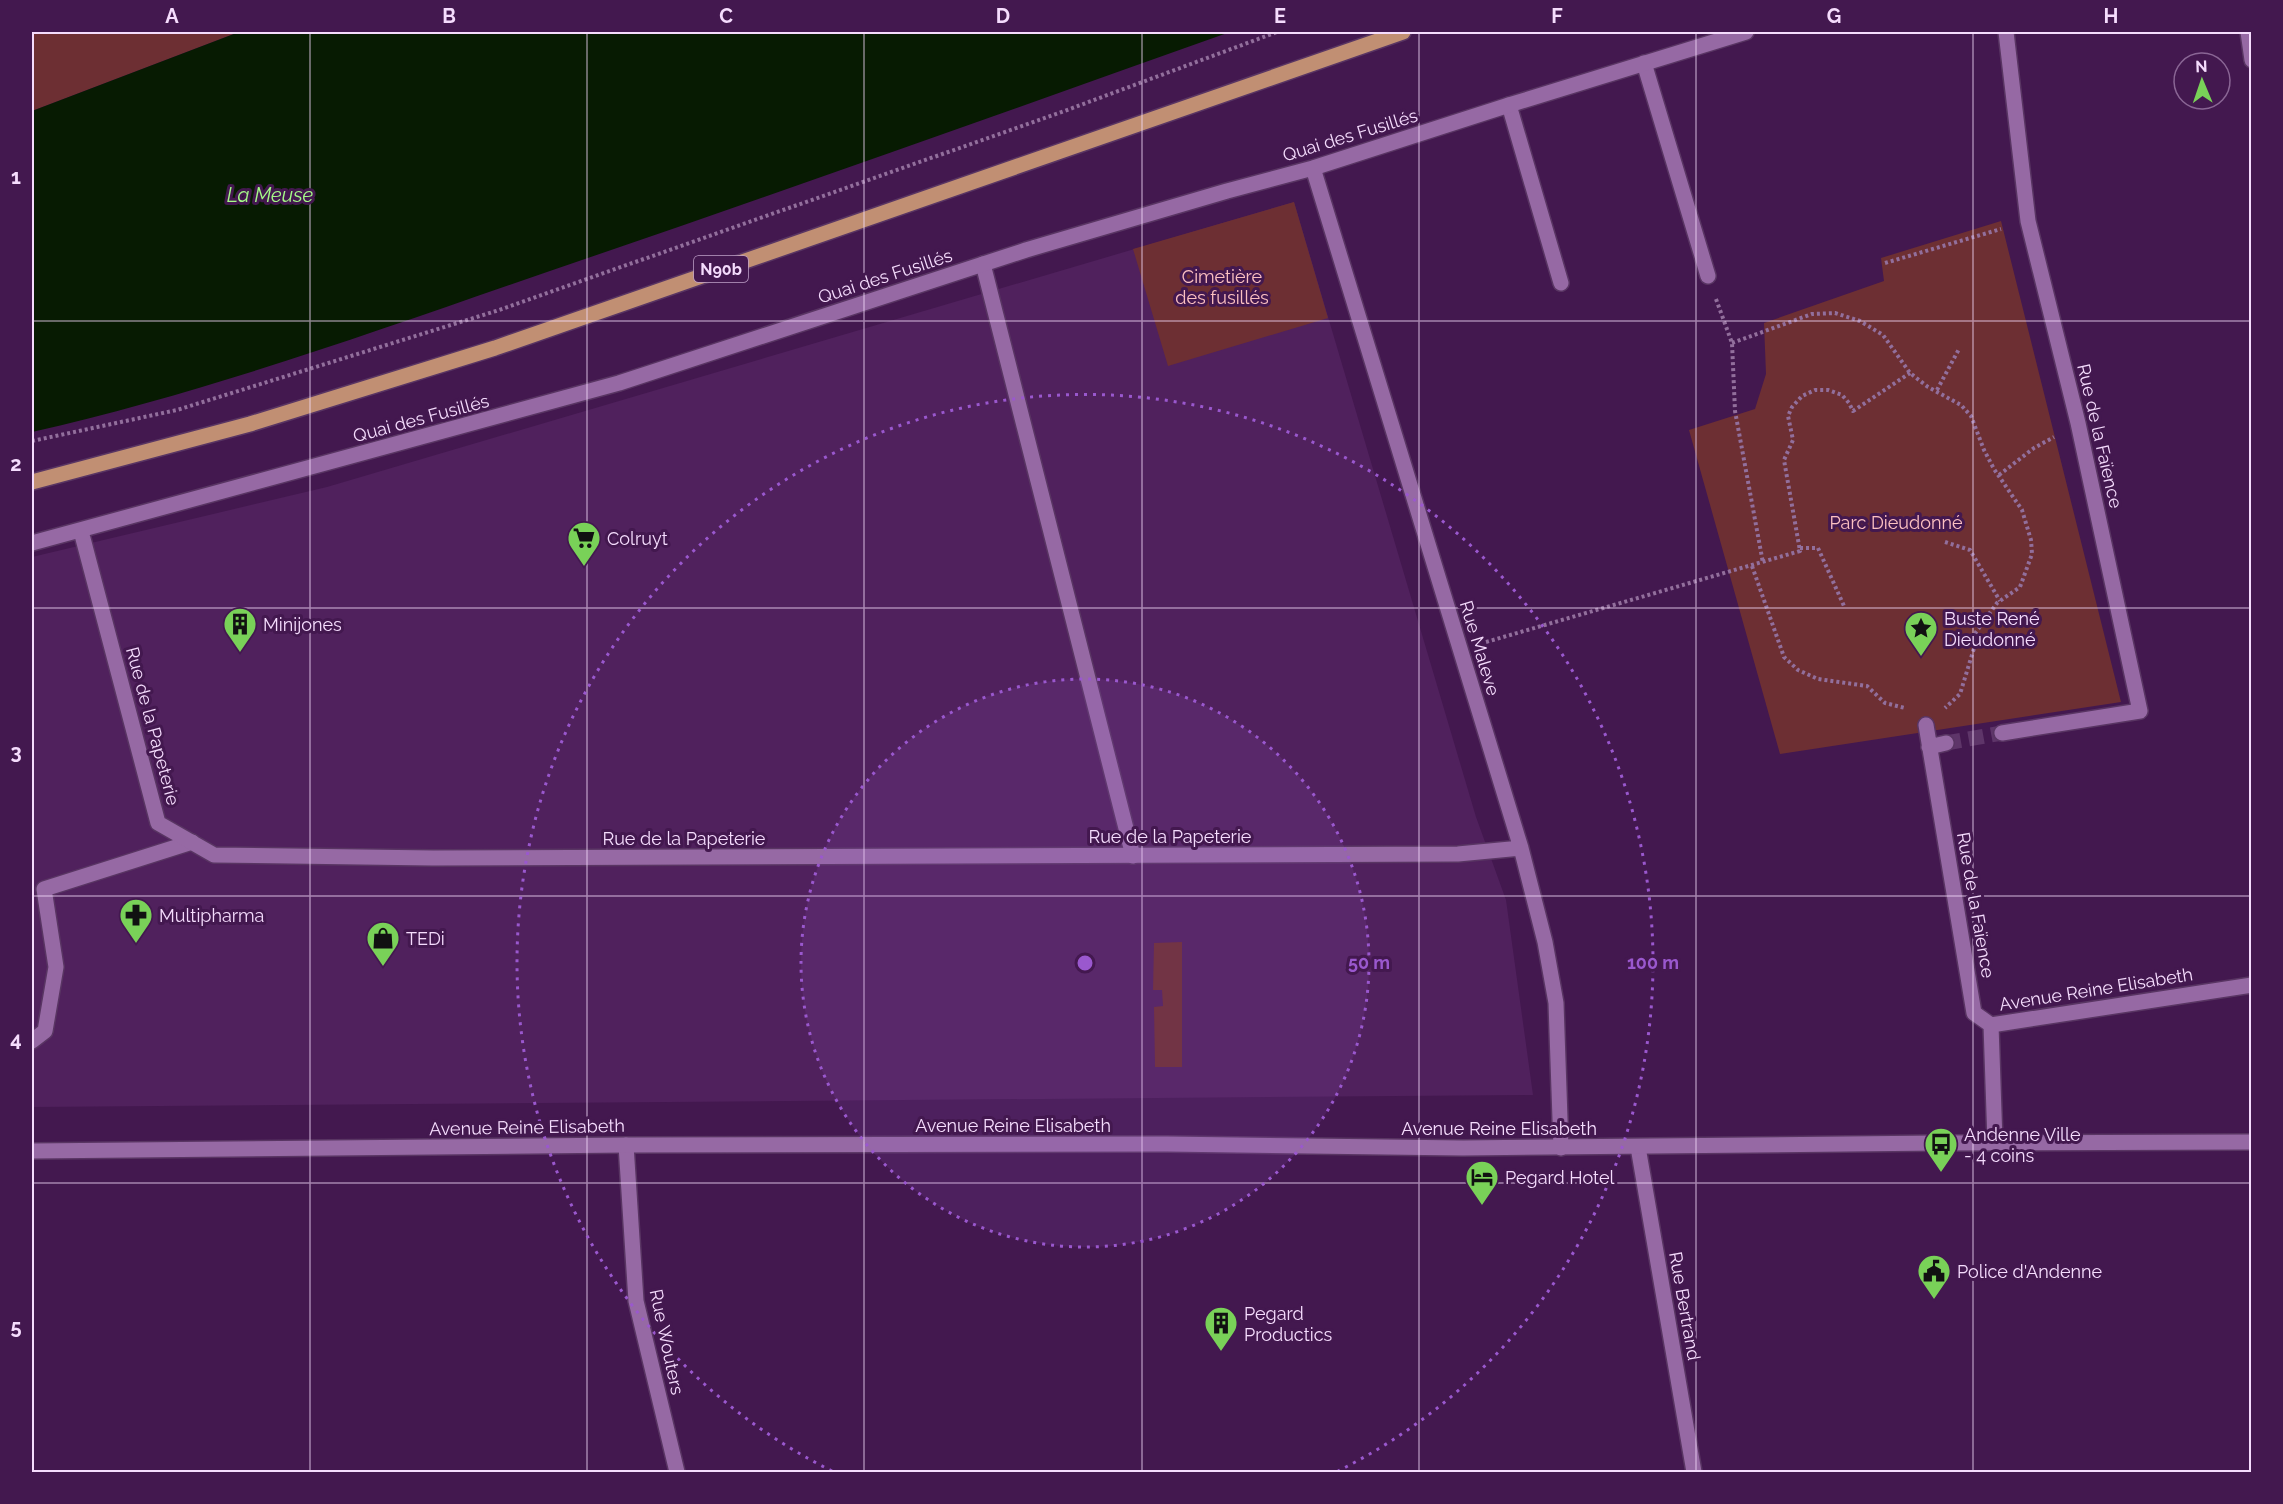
<svg xmlns="http://www.w3.org/2000/svg" width="2283" height="1504" viewBox="0 0 2283 1504" font-family="Raleway,sans-serif">
	<style>
		.built { fill: #50215d }
		.green { fill: #6d2f33 }
		.water { fill: #071b02 }
		.lines { fill: none; stroke-linecap: round; stroke-linejoin: round }
		.street-tunnel { stroke: #5e3569; stroke-width: 15; stroke-dasharray: 15 8; stroke-linecap: butt }
		.lane-casing { stroke: #593563; stroke-width: 18 }
		.street-casing { stroke: #593563; stroke-width: 18 }
		.secondary-casing { stroke: #593563; stroke-width: 18 }
		.primary-casing { stroke: #593563; stroke-width: 18 }
		.path { stroke: #926f9c; stroke-width: 4; stroke-dasharray: 3 3; stroke-linecap: butt }
		.lane { stroke: #9669a4; stroke-width: 15 }
		.street { stroke: #9669a4; stroke-width: 15 }
		.secondary { stroke: #9669a4; stroke-width: 15 }
		.primary { stroke: #c18f73; stroke-width: 15 }
		.grid { fill: none; stroke: #f5dcfd; stroke-width: 1.5; stroke-opacity: 0.55 }
		.ring { fill: none; stroke: #9a58ce; stroke-width: 3; stroke-dasharray: 3 6 }
		.labels { text-anchor: middle; dominant-baseline: central; stroke-width: 6; stroke-linejoin: round; paint-order: stroke }
		.shield { fill: #43184f; stroke: #c0a1c9; stroke-width: 1.5 }
		.shield-label { font-size: 16px; font-weight: bold; fill: #f5dcfd }
		.street-label { font-size: 18px; fill: #f5dcfd; stroke: #43184f }
		.park-label { font-size: 18px; fill: #fcc1c1; stroke: #43184f }
		.poi-label { font-size: 18px; fill: #f5dcfd; stroke: #43184f; text-anchor: start }
		.water-label { font-size: 20px; font-style: italic; fill: #a5fb88; stroke: #43184f }
		.centre { fill: #9a58ce; stroke: #43184f; stroke-width: 3 }
		.ring-label { font-size: 18px; text-anchor: middle; font-weight: bold; fill: #9a58ce; stroke: #43184f; stroke-width: 6; stroke-linejoin: round; paint-order: stroke }
		.neatline { fill: none; stroke: #f5dcfd; stroke-width: 2 }
		.grid-label { font-size: 20px; text-anchor: middle; font-weight: bold; fill: #f5dcfd }
	</style>
	<rect width="100%" height="100%" fill="#43184f"/>
	<!-- built -->
	<path class="built" d="M1294,202L1476,817L1506,900L1533,1095L32,1107V557L327,487Z"/>
	<!-- green -->
	<path class="green" d="M32,32H239L32,111Z
		M1294,202L1328,318L1168,366L1133,249Z
		M2001,221L2121,702L1780,754L1689,430L1755,409L1766,374L1764,323L1884,281L1881,258Z
		M1182,942V1067H1155L1154,1007L1163,1006L1162,990H1153L1154,943Z"/>
	<!-- water -->
	<path class="water" d="M239,32H1230C1003,113 775,194 547,272C377,331 207,392 32,432V111Z"/>
	<g class="lines">
		<!-- street-tunnel -->
		<path class="street-tunnel" d="M1946,743L2002,733"/>
		<defs>
			<path id="lane" d="M2248,32L2252,60
				M1644,63L1708,276
				M1509,105L1561,283
				M983,264L1133,856
				M32,1041L45,1031L56,967L44,889L192,842"/>
			<path id="street" d="M1313,168L1521,848L1545,942L1556,1003L1561,1148
				M81,531L158,823L214,855L433,858L1458,854L1521,848
				M32,543L619,383L1026,250L1227,191L1313,168L1509,105L1746,32
				M1926,725L1974,1013L1991,1025
				M2002,733L2140,711L2078,423L2028,221L2006,32
				M1929,747L1946,743
				M1995,1142L1991,1025L2252,985
				M626,1145L636,1301L677,1472
				M1638,1147L1694,1472"/>
			<path id="secondary" d="M32,1151L626,1145L1167,1144L1463,1148L1939,1143L2252,1142"/>
			<path id="primary" d="M32,482L250,424L495,348L1403,32"/>
		</defs>
		<!-- lane casing -->
		<use href="#lane" class="lane-casing"/>
		<!-- street casing -->
		<use href="#street" class="street-casing"/>
		<!-- secondary casing -->
		<use href="#secondary" class="secondary-casing"/>
		<!-- primary casing -->
		<use href="#primary" class="primary-casing"/>
		<!-- path -->
		<path class="path" d="M1885,263L2001,229
			M1716,299L1732,343L1735,411L1763,563
			M1732,343L1812,314L1835,313L1860,321L1883,335L1910,373L1928,387L1961,405L1971,416L1984,450L1994,469L2022,510L2031,540L2032,554L2020,587L1997,603L1976,632L1975,645L1960,694L1945,708
			M1937,390L1959,349
			M32,441L177,410L496,311L1059,113L1277,32
			M1999,475L2034,448L2054,437
			M1945,542L1970,550L2000,601
			M1800,548H1818L1844,606
			M1752,566L1784,657L1798,670L1818,679L1867,686L1885,703L1905,708
			M1486,642L1800,551L1784,460L1793,440L1788,416L1792,407L1802,396L1815,390H1828L1842,395L1849,403L1853,411L1910,373"/>
		<!-- lane -->
		<use href="#lane" class="lane"/>
		<!-- street -->
		<use href="#street" class="street"/>
		<!-- secondary -->
		<use href="#secondary" class="secondary"/>
		<!-- primary -->
		<use href="#primary" class="primary"/>
	</g>
	<!-- grid -->
	<path class="grid" d="M310,32V1472M587,32V1472M864,32V1472M1142,32V1472M1419,32V1472M1696,32V1472M1973,32V1472M32,321H2252M32,608H2252M32,896H2252M32,1183H2252"/>
	<!-- distance rings -->
	<circle cx="1085" cy="963" r="284" fill="#9a58ce" fill-opacity=".12"/>
	<g class="ring">
		<circle cx="1085" cy="963" r="284"/>
		<path d="M832 1471A568 568 0 1 1 1338 1471"/>
	</g>
	<!-- icons -->
	<defs>
		<symbol id="supermarket-pin" viewBox="-11 -11 22 30"><path d="M0 17L-7.5 6A9.5 9.5 0 1 1 7.5 6Z" fill="#79d158" stroke="#43184f"/><path d="M-6-5.5h2.5l.6 2H6L4.5 2H-2.5L-4.4-4H-6ZM-1.5 3.2a1.3 1.3 0 1 0 .1 0ZM3 3.2a1.3 1.3 0 1 0 .1 0Z" fill="#111"/></symbol>
		<symbol id="building-pin" viewBox="-11 -11 22 30"><path d="M0 17L-7.5 6A9.5 9.5 0 1 1 7.5 6Z" fill="#79d158" stroke="#43184f"/><path d="M-4-6H4V6H1V3H-1V6H-4ZM-2.5-4.3h1.7v1.8h-1.7ZM.8-4.3h1.7v1.8H.8ZM-2.5-1h1.7V.8h-1.7ZM.8-1h1.7V.8H.8Z" fill="#111"/></symbol>
		<symbol id="sight-pin" viewBox="-11 -11 22 30"><path d="M0 17L-7.5 6A9.5 9.5 0 1 1 7.5 6Z" fill="#79d158" stroke="#43184f"/><path d="M0-6L1.8-2.2L6-1.7L2.9 1.2L3.7 5.4L0 3.3L-3.7 5.4L-2.9 1.2L-6-1.7L-1.8-2.2Z" fill="#111"/></symbol>
		<symbol id="pharmacy-pin" viewBox="-11 -11 22 30"><path d="M0 17L-7.5 6A9.5 9.5 0 1 1 7.5 6Z" fill="#79d158" stroke="#43184f"/><path d="M-2-6h4v4h4v4h-4v4h-4v-4h-4v-4h4Z" fill="#111"/></symbol>
		<symbol id="shop-pin" viewBox="-11 -11 22 30"><path d="M0 17L-7.5 6A9.5 9.5 0 1 1 7.5 6Z" fill="#79d158" stroke="#43184f"/><path d="M-5-2.5h2.3a2.7 3.5 0 0 1 5.4 0H5L5.5 6h-11ZM-1.5-2.5h3a1.5 2.3 0 0 0-3 0Z" fill="#111"/></symbol>
		<symbol id="bus-pin" viewBox="-11 -11 22 30"><path d="M0 17L-7.5 6A9.5 9.5 0 1 1 7.5 6Z" fill="#79d158" stroke="#43184f"/><path d="M-5-6H5V4H4V6H2V4H-2V6H-4V4H-5ZM-3.5-4V0h7V-4ZM-3.5 1.2v1.5H-2V1.2ZM2 1.2v1.5H3.5V1.2Z" fill="#111"/></symbol>
		<symbol id="hotel-pin" viewBox="-11 -11 22 30"><path d="M0 17L-7.5 6A9.5 9.5 0 1 1 7.5 6Z" fill="#79d158" stroke="#43184f"/><path d="M-6-4.5h1.5V1H6V5H4.5V3h-9V5H-6ZM-4 0a1.8 1.8 0 1 1 3.6 0ZM.5 0V-2.5h3Q6-2.5 6 0Z" fill="#111"/></symbol>
		<symbol id="civic-pin" viewBox="-11 -11 22 30"><path d="M0 17L-7.5 6A9.5 9.5 0 1 1 7.5 6Z" fill="#79d158" stroke="#43184f"/><path d="M-.6-6.5H3V-4.5H.6V-3L4-1V1h2V6H-6V1h2V-1L-.6-3ZM-1.2 2.5V6h2.4V2.5Z" fill="#111"/></symbol>
	</defs>
	<g fill-rule="evenodd">
		<use href="#supermarket-pin" x="565" y="519" width="38" height="52"/>
		<use href="#building-pin" x="221" y="605" width="38" height="52"/>
		<use href="#sight-pin" x="1902" y="609" width="38" height="52"/>
		<use href="#pharmacy-pin" x="117" y="896" width="38" height="52"/>
		<use href="#shop-pin" x="364" y="919" width="38" height="52"/>
		<use href="#bus-pin" x="1922" y="1125" width="38" height="52"/>
		<use href="#hotel-pin" x="1463" y="1158" width="38" height="52"/>
		<use href="#civic-pin" x="1915" y="1252" width="38" height="52"/>
		<use href="#building-pin" x="1202" y="1304" width="38" height="52"/>
	</g>
	<g class="labels">
		<!-- shield labels -->
		<rect class="shield" x="694" y="256" width="54" height="26" rx="4.5"/>
		<g class="shield-label">
			<text x="721" y="269">N90b</text>
		</g>
		<!-- street labels -->
		<g class="street-label">
			<text transform="translate(1350 135) rotate(-17)">Quai des Fusillés</text>
			<text transform="translate(885 276) rotate(-18)">Quai des Fusillés</text>
			<text transform="translate(421 418) rotate(-15)">Quai des Fusillés</text>
			<text transform="translate(2100 436) rotate(77)">Rue de la Faïence</text>
			<text transform="translate(1480 648) rotate(73)">Rue Maleve</text>
			<text transform="translate(153 726) rotate(75)">Rue de la Papeterie</text>
			<text x="1170" y="836">Rue de la Papeterie</text>
			<text x="684" y="838">Rue de la Papeterie</text>
			<text transform="translate(1976 905) rotate(80)">Rue de la Faïence</text>
			<text transform="translate(2096 989) rotate(-9)">Avenue Reine Elisabeth</text>
			<text x="1013" y="1125">Avenue Reine Elisabeth</text>
			<text transform="translate(527 1127) rotate(-1)">Avenue Reine Elisabeth</text>
			<text x="1499" y="1128">Avenue Reine Elisabeth</text>
			<text transform="translate(1685 1306) rotate(80)">Rue Bertrand</text>
			<text transform="translate(667 1342) rotate(78)">Rue Wouters</text>
		</g>
		<!-- park labels -->
		<g class="park-label">
			<text x="1222" y="276">Cimetière<tspan x="1222" dy="21">des fusillés</tspan></text>
			<text x="1896" y="522">Parc Dieudonné</text>
		</g>
		<!-- poi labels -->
		<g class="poi-label">
			<text x="607" y="538">Colruyt</text>
			<text x="1944" y="618">Buste René<tspan x="1944" dy="21">Dieudonné</tspan></text>
			<text x="263" y="624">Minijones</text>
			<text x="159" y="915">Multipharma</text>
			<text x="406" y="938">TEDi</text>
			<text x="1964" y="1134">Andenne Ville<tspan x="1964" dy="21">- 4 coins</tspan></text>
			<text x="1505" y="1177">Pegard Hotel</text>
			<text x="1957" y="1271">Police d'Andenne</text>
			<text x="1244" y="1313">Pegard<tspan x="1244" dy="21">Productics</tspan></text>
		</g>
		<!-- water labels -->
		<g class="water-label">
			<text x="270" y="195">La Meuse</text>
		</g>
	</g>
	<circle cx="1085" cy="963" r="9" class="centre"/>
	<g class="ring-label">
		<text x="1369" y="969">50 m</text>
		<text x="1653" y="969">100 m</text>
	</g>
	<!-- border -->
	<rect width="2283" height="1504" fill="none" stroke="#43184f" stroke-width="66"/>
	<!-- north arrow -->
	<g transform="translate(2202 81) rotate(358)"><circle r="28" fill="#43184f" stroke="#8a6695" stroke-width="1.5"/>
	<path d="M0-4.5L10 22L0 15L-10 22Z" fill="#79d158"/>
	<text y="-9" font-size="16" font-weight="bold" text-anchor="middle" fill="#f5dcfd">N</text>
	</g>
	<rect x="33" y="33" width="2217" height="1438" class="neatline"/>
	<g class="grid-label">
		<text x="172" y="23">A</text>
		<text x="449" y="23">B</text>
		<text x="726" y="23">C</text>
		<text x="1003" y="23">D</text>
		<text x="1280" y="23">E</text>
		<text x="1557" y="23">F</text>
		<text x="1834" y="23">G</text>
		<text x="2111" y="23">H</text>
		<text x="16" y="184">1</text>
		<text x="16" y="471">2</text>
		<text x="16" y="759">3</text>
		<text x="16" y="1046">4</text>
		<text x="16" y="1334">5</text>
	</g>
</svg>
